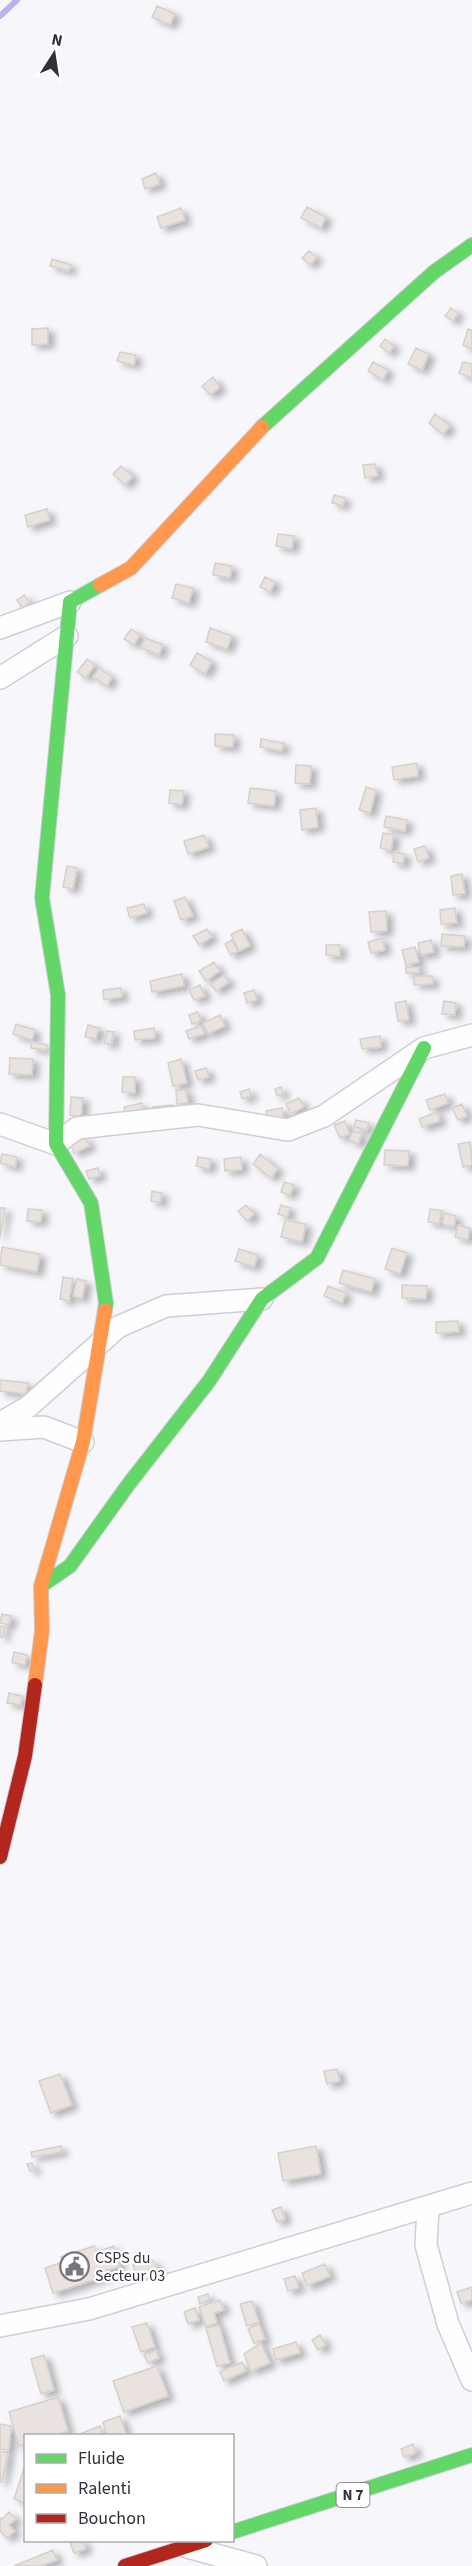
<svg xmlns="http://www.w3.org/2000/svg" width="472" height="2566" viewBox="0 0 472 2566" font-family="'Source Sans 3',sans-serif">
	<style>
		.lines { fill: none; stroke-linecap: round; stroke-linejoin: round }
		.stream { stroke: #bdb2e9; stroke-width: 6 }
		.building { fill: #eae2de; stroke: #d4d0ce; stroke-width: 1.5; filter: url(#shadow) }
		.street-casing { stroke: #ceced5; stroke-width: 24 }
		.fast-casing { stroke: #ceced5; stroke-width: 16 }
		.slow-casing { stroke: #ceced5; stroke-width: 16 }
		.jam-casing { stroke: #ceced5; stroke-width: 16 }
		.street { stroke: #fefefe; stroke-width: 21 }
		.fast { stroke: #63d668; stroke-width: 14 }
		.slow { stroke: #ff974d; stroke-width: 14 }
		.jam { stroke: #b3261e; stroke-width: 14 }
		.labels { text-anchor: middle; dominant-baseline: central; stroke-width: 4.5; stroke-linejoin: round; paint-order: stroke }
		.shield { fill: #fff; stroke: #706e75; stroke-width: 1.5 }
		.shield-label { font-size: 15px; font-weight: bold; fill: #32303a }
		.poi-label { font-size: 16px; fill: #32303a; stroke: #fff; text-anchor: start }
	</style>
	<defs>
		<filter id="shadow"><feDropShadow dx="6" dy="4" stdDeviation="3" flood-color="#0004"/></filter>
	</defs>
	<rect width="100%" height="100%" fill="#f6f6fb"/>
	<g class="lines">
		<!-- stream -->
		<path class="stream" d="M0,16L17,0"/>
	</g>
	<!-- building -->
	<path class="building" d="M157,6L175,14L170,25L152,17Z
		M156,173L160,184L145,189L142,179Z
		M307,207L326,217L321,228L301,218Z
		M181,208L185,220L161,228L157,217Z
		M309,251L317,257L310,265L302,258Z
		M52,259L71,265L69,271L50,266Z
		M451,308L458,313L453,321L445,316Z
		M48,328V344L32,345V329Z
		M468,329L472,330V349L463,345Z
		M385,339L394,346L389,353L380,346Z
		M416,348L429,354L422,370L408,364Z
		M120,352L136,355L134,365L117,361Z
		M373,362L388,370L383,380L368,371Z
		M463,362L472,364V378L459,373Z
		M213,377L220,387L210,395L202,386Z
		M435,414L450,426L443,434L429,423Z
		M375,464L378,476L365,478L363,465Z
		M121,466L133,476L125,485L113,474Z
		M334,495L345,498L343,506L332,503Z
		M47,509L50,520L28,527L25,515Z
		M278,534L294,536L292,549L276,546Z
		M215,563L232,566L230,578L213,575Z
		M265,577L275,582L270,592L260,587Z
		M176,584L193,588L189,603L172,598Z
		M24,595L30,603L22,608L17,600Z
		M210,628L232,636L227,649L206,642Z
		M131,629L140,635L134,645L124,639Z
		M145,638L163,645L159,655L141,648Z
		M197,653L212,662L205,674L190,665Z
		M87,659L95,665L86,678L77,672Z
		M99,668L112,677L107,686L93,677Z
		M215,734L234,735L233,747L215,746Z
		M261,739L284,743L282,751L260,747Z
		M417,763L418,776L394,780L392,767Z
		M296,765L311,766L310,784L295,783Z
		M366,787L376,790L370,813L359,810Z
		M250,788L276,791L274,806L248,803Z
		M170,790L184,791L182,805L169,803Z
		M316,808L318,827L302,830L300,810Z
		M386,816L407,820L405,831L384,827Z
		M383,833L394,835L391,850L380,848Z
		M204,835L209,847L188,854L184,841Z
		M425,846L429,858L418,862L414,849Z
		M394,852L405,854L403,864L393,862Z
		M67,866L77,868L73,889L63,887Z
		M462,874L465,894L453,895L451,876Z
		M185,897L193,916L181,920L174,901Z
		M144,904L147,913L130,918L127,908Z
		M455,908L457,923L441,924L440,910Z
		M386,911L387,931L371,932L369,912Z
		M207,929L212,937L199,945L193,936Z
		M242,929L250,946L239,951L231,934Z
		M442,934L465,936L464,947L441,946Z
		M382,938L385,950L371,953L368,942Z
		M232,940L238,951L231,955L225,944Z
		M431,940L434,952L421,955L418,943Z
		M326,945H340V956L326,955Z
		M415,947L419,962L406,965L402,950Z
		M214,962L220,971L206,981L199,971Z
		M406,967H419V973H406Z
		M182,974L184,986L152,992L150,981Z
		M224,975L229,982L216,991L211,984Z
		M414,976H432L433,984L414,985Z
		M200,985L205,996L194,1000L189,990Z
		M121,988L122,997L104,1000L103,990Z
		M254,990L257,1000L247,1003L244,993Z
		M406,1001L409,1020L398,1021L395,1003Z
		M444,1001L456,1003L455,1015L442,1014Z
		M198,1012L201,1021L192,1024L189,1015Z
		M220,1015L225,1026L208,1034L203,1023Z
		M16,1024L35,1030L32,1040L13,1034Z
		M88,1025L99,1028L96,1039L85,1037Z
		M201,1026L204,1034L189,1039L186,1031Z
		M154,1028L155,1038L135,1040L134,1031Z
		M107,1031L114,1032L111,1045L104,1043Z
		M380,1036L381,1047L362,1049L360,1039Z
		M32,1042L47,1045L46,1050L31,1048Z
		M10,1058L33,1059L32,1075L9,1074Z
		M181,1059L187,1083L173,1086L168,1063Z
		M206,1068L209,1077L198,1080L195,1071Z
		M123,1077H135V1093L122,1092Z
		M281,1087L283,1094L277,1096L275,1089Z
		M249,1089L251,1096L242,1099L240,1092Z
		M176,1090H186L188,1103L177,1104Z
		M445,1094L448,1103L430,1110L426,1100Z
		M71,1097L83,1098L81,1117L70,1115Z
		M299,1098L304,1107L291,1114L286,1104Z
		M142,1103L144,1114L126,1118L124,1107Z
		M462,1104L467,1116L458,1120L452,1108Z
		M172,1105L173,1114L154,1116L153,1107Z
		M282,1108L284,1119L267,1121L266,1111Z
		M437,1112L440,1121L422,1127L419,1119Z
		M356,1120L369,1123L367,1130L354,1127Z
		M345,1121L350,1134L340,1138L334,1125Z
		M353,1131L362,1134L358,1144L349,1140Z
		M85,1137L90,1146L74,1153L70,1143Z
		M470,1142L472,1165L463,1167L458,1144Z
		M385,1150L409,1151L408,1166L384,1165Z
		M2,1154L17,1157L15,1167L0,1163Z
		M260,1154L278,1169L271,1178L253,1164Z
		M198,1157L211,1159L209,1169L196,1166Z
		M241,1157L242,1170L225,1171L224,1159Z
		M98,1168L100,1176L89,1179L86,1171Z
		M284,1182L294,1185L290,1195L281,1192Z
		M152,1191L162,1193L160,1203L151,1201Z
		M246,1205L254,1214L247,1221L238,1211Z
		M281,1205L290,1208L287,1217L278,1214Z
		M0,1208H5L0,1238Z
		M28,1209L42,1210L41,1222L27,1221Z
		M430,1209L442,1211L439,1224L428,1222Z
		M444,1213L456,1216L454,1227L442,1224Z
		M285,1220L306,1224L302,1242L281,1237Z
		M458,1225L470,1228L468,1240L455,1237Z
		M2,1247L40,1254L37,1272L0,1265Z
		M392,1248L407,1253L400,1274L385,1269Z
		M239,1249L258,1255L254,1267L235,1261Z
		M343,1270L375,1279L371,1292L339,1283Z
		M63,1277L73,1279L69,1301L60,1299Z
		M77,1279L86,1281L82,1299L73,1296Z
		M402,1285L427,1286L426,1299L402,1298Z
		M328,1286L346,1293L342,1303L324,1296Z
		M458,1321L459,1332L436,1333V1322Z
		M0,1380L28,1383L26,1394L0,1391Z
		M2,1614L11,1616L9,1625L0,1623Z
		M0,1626L5,1627L3,1637H0Z
		M14,1652L27,1655L25,1665L12,1663Z
		M9,1693L22,1696L21,1705L7,1703Z
		M337,2069L340,2081L327,2084L324,2071Z
		M60,2074L72,2105L51,2113L39,2081Z
		M61,2146L62,2152L32,2157L31,2152Z
		M316,2146L321,2174L283,2181L278,2153Z
		M32,2163L35,2169L30,2171L27,2164Z
		M281,2207L285,2219L277,2222L272,2210Z
		M94,2246L96,2252L114,2246L120,2267L104,2271L106,2276L53,2293L45,2268L63,2262L61,2257Z
		M153,2260L162,2277L139,2284L133,2265Z
		M325,2264L330,2276L307,2286L302,2273Z
		M295,2276L299,2288L288,2291L284,2279Z
		M472,2287V2300L461,2303L457,2292Z
		M208,2294L209,2300L200,2304L198,2297Z
		M220,2300L224,2310L214,2313L217,2323L206,2327L199,2307Z
		M252,2301L259,2322L247,2326L240,2304Z
		M195,2308L199,2320L188,2324L184,2312Z
		M147,2323L155,2347L141,2352L132,2327Z
		M259,2324L265,2339L254,2343L248,2329Z
		M219,2325L230,2363L217,2366L206,2328Z
		M320,2335L326,2345L318,2350L312,2340Z
		M296,2342L300,2353L276,2360L273,2349Z
		M261,2343L270,2363L251,2371L244,2354Z
		M156,2350L159,2358L148,2363L144,2355Z
		M44,2355L54,2390L41,2394L31,2359Z
		M242,2362L246,2371L224,2381L220,2372Z
		M157,2366L168,2396L124,2412L113,2381Z
		M58,2397L68,2431L54,2436H26V2444L19,2446L9,2412Z
		M120,2416L127,2436H107L103,2422Z
		M0,2424L11,2426L9,2450L0,2449Z
		M100,2426L104,2436H75Z
		M413,2444L416,2453L404,2457L401,2449Z
		M0,2451L8,2453L2,2482H0Z
		M25,2465H26V2503L14,2499Z
		M9,2512L16,2519L9,2525L15,2531L7,2538L0,2531V2518L2,2519Z
		M83,2540L86,2549L74,2553L70,2542Z
		M53,2550L57,2560L41,2566H14Z"/>
	<g class="lines">
		<defs>
			<path id="street" d="M0,628L70,602
				M0,678L67,636
				M0,1124L56,1144L77,1128L198,1115L288,1130L324,1116L424,1048L472,1035
				M0,1423L28,1407L118,1327L166,1306L262,1299
				M0,1430L44,1427L83,1442
				M428,2208L426,2245L448,2324L472,2380
				M0,2326L89,2309L472,2193
				M187,2547L256,2566"/>
			<path id="fast" d="M262,427L434,272L472,245
				M100,585L70,602L42,898L58,995L56,1144L91,1203L106,1303L105,1310
				M41,1586L70,1566L128,1485L209,1381L262,1299L317,1258L424,1048
				M232,2532L472,2455"/>
			<path id="slow" d="M100,585L131,568L262,427
				M35,1685L42,1631L41,1586L83,1442L105,1310"/>
			<path id="jam" d="M0,1857L25,1756L35,1685
				M125,2566L206,2540"/>
		</defs>
		<!-- street casing -->
		<use href="#street" class="street-casing"/>
		<!-- fast casing -->
		<use href="#fast" class="fast-casing"/>
		<!-- slow casing -->
		<use href="#slow" class="slow-casing"/>
		<!-- jam casing -->
		<use href="#jam" class="jam-casing"/>
		<!-- street -->
		<use href="#street" class="street"/>
		<!-- fast -->
		<use href="#fast" class="fast"/>
		<!-- slow -->
		<use href="#slow" class="slow"/>
		<!-- jam -->
		<use href="#jam" class="jam"/>
	</g>
	<!-- icons -->
	<defs>
		<symbol id="civic-ring" viewBox="-11 -11 22 22"><circle r="9.5" fill="#fff" stroke="#77757e" stroke-width="1.5"/><path d="M-.6-6.5H3V-4.5H.6V-3L4-1V1h2V6H-6V1h2V-1L-.6-3ZM-1.2 2.5V6h2.4V2.5Z" fill="#77757e"/></symbol>
	</defs>
	<g fill-rule="evenodd">
		<use href="#civic-ring" x="58" y="2250" width="33" height="33"/>
	</g>
	<g class="labels">
		<!-- shield labels -->
		<rect class="shield" x="336.5" y="2483" width="33" height="24" rx="4.5"/>
		<g class="shield-label">
			<text x="353" y="2495">N 7</text>
		</g>
		<!-- poi labels -->
		<g class="poi-label">
			<text x="95" y="2258">CSPS du<tspan x="95" dy="18">Secteur 03</tspan></text>
		</g>
	</g>
	<!-- legend -->
	<rect x="24" y="2434" width="210" height="108" fill="#ffffff" stroke="#adacb0" stroke-width="1.5"/>
	<rect x="36" y="2454" width="30" height="9" fill="#63d668" stroke="#adacb0" stroke-width="1.5"/>
	<text x="78" y="2464" font-size="18" fill="#32303a">Fluide</text>
	<rect x="36" y="2484" width="30" height="9" fill="#ff974d" stroke="#adacb0" stroke-width="1.5"/>
	<text x="78" y="2494" font-size="18" fill="#32303a">Ralenti</text>
	<rect x="36" y="2514" width="30" height="9" fill="#b3261e" stroke="#adacb0" stroke-width="1.5"/>
	<text x="78" y="2524" font-size="18" fill="#32303a">Bouchon</text>
	<!-- north arrow -->
	<g transform="translate(54 54) rotate(12)" stroke="#ffffff" stroke-width="4.5" paint-order="stroke">
	<path d="M0-4.5L10 22L0 15L-10 22Z" fill="#32303a"/>
	<text y="-9" font-size="16" font-weight="bold" text-anchor="middle" fill="#32303a">N</text>
	</g>
</svg>
